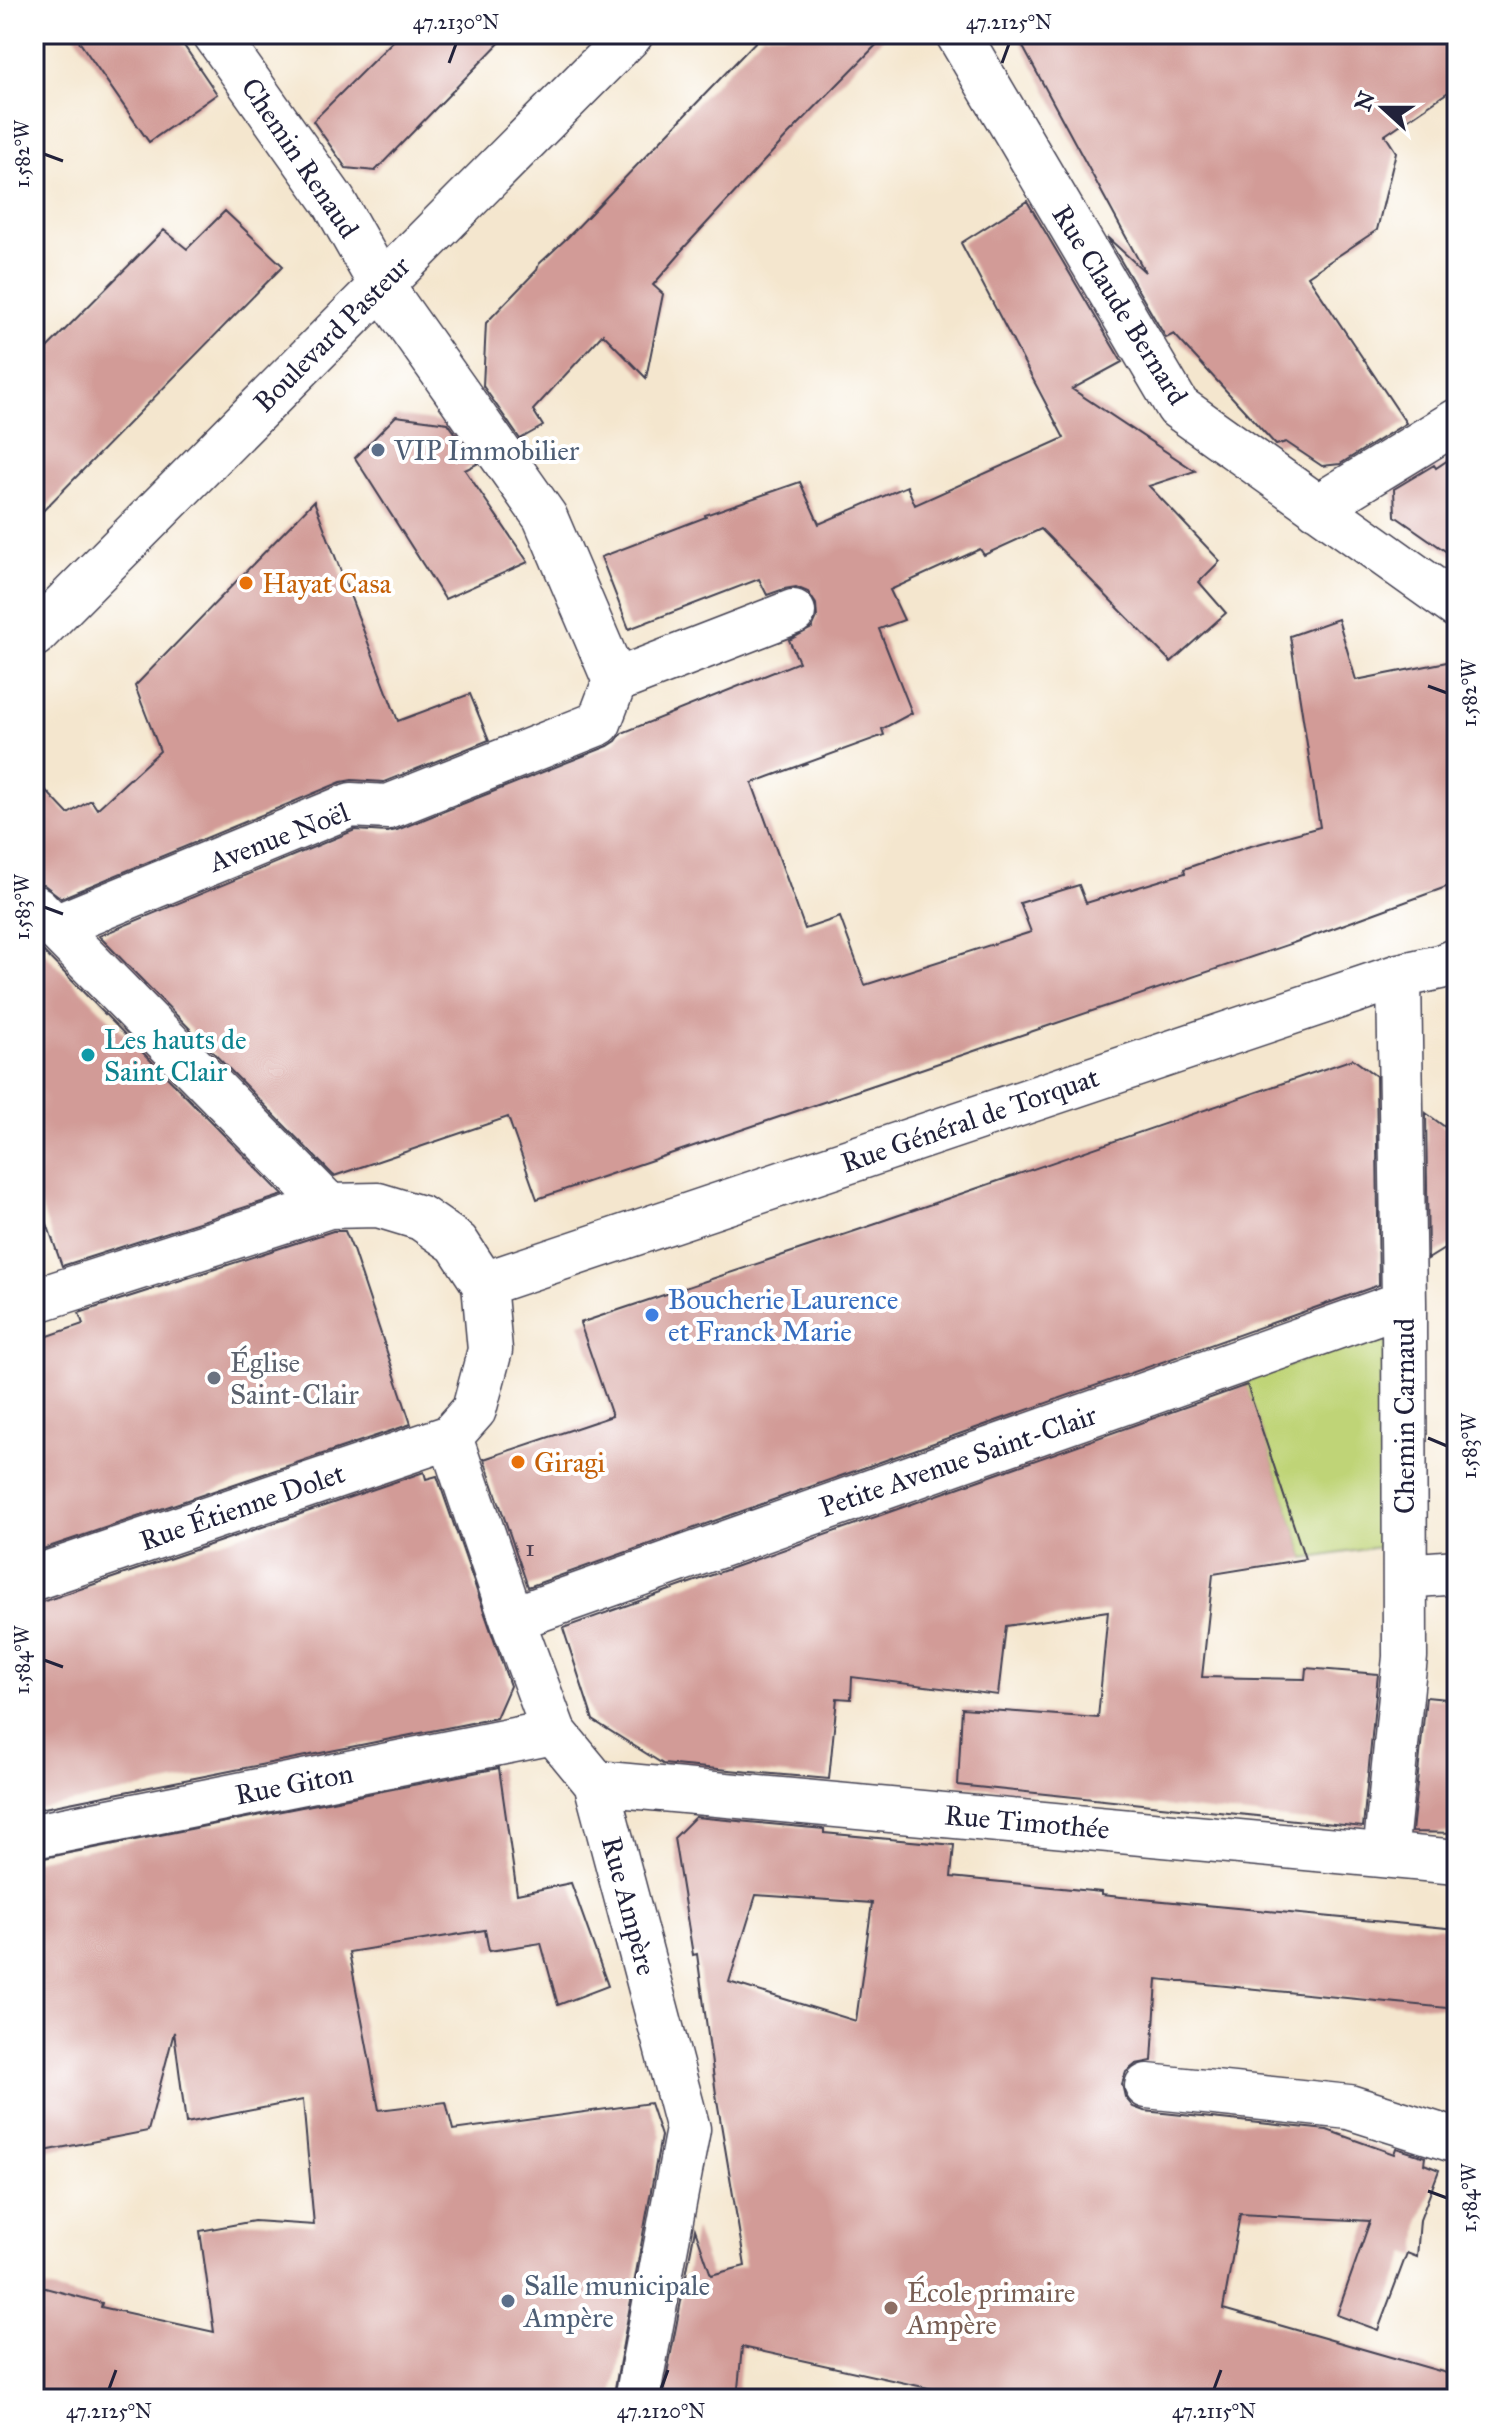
<svg xmlns="http://www.w3.org/2000/svg" width="1491" height="2433" viewBox="0 0 1491 2433" font-family="'IM FELL Great Primer',serif">
	<style>
		.green { fill: #bfd477; stroke: #707b59; stroke-width: 2 }
		.building { fill: #d29b97; fill-rule: evenodd }
		.lines { fill: none; stroke-linecap: round; stroke-linejoin: round }
		.minor-casing { stroke: #423f51; stroke-width: 47 }
		.minor { stroke: #fff; stroke-width: 44 }
		.ticks { fill: none; stroke: #22223b; stroke-width: 3 }
		.service-dot { fill: #5c6f8a; stroke: #fff; stroke-width: 3 }
		.food-dot { fill: #e8710a; stroke: #fff; stroke-width: 3 }
		.culture-dot { fill: #0f9aa8; stroke: #fff; stroke-width: 3 }
		.shop-dot { fill: #3f7fe0; stroke: #fff; stroke-width: 3 }
		.worship-dot { fill: #6b7280; stroke: #fff; stroke-width: 3 }
		.education-dot { fill: #8d6e63; stroke: #fff; stroke-width: 3 }
		.labels { text-anchor: middle; dominant-baseline: central; stroke-width: 8; stroke-linejoin: round; paint-order: stroke }
		.number-label { font-size: 24px; fill: #4e4052 }
		.street-label { font-size: 28px; fill: #22223b; stroke: #fff }
		.service-label { font-size: 28px; fill: #4e5e75; stroke: #fff; text-anchor: start }
		.food-label { font-size: 28px; fill: #c56008; stroke: #fff; text-anchor: start }
		.culture-label { font-size: 28px; fill: #0d838f; stroke: #fff; text-anchor: start }
		.shop-label { font-size: 28px; fill: #366cbe; stroke: #fff; text-anchor: start }
		.worship-label { font-size: 28px; fill: #5b616d; stroke: #fff; text-anchor: start }
		.education-label { font-size: 28px; fill: #785e54; stroke: #fff; text-anchor: start }
		.neatline { fill: none; stroke: #22223b; stroke-width: 3 }
		.ticks-label { font-size: 20px; text-anchor: middle; fill: #22223b }
	</style>
	<rect width="100%" height="100%" fill="#fff"/>
	<filter id="ink" filterUnits="userSpaceOnUse"><feTurbulence type="fractalNoise" baseFrequency=".0125" numOctaves="2"/><feDisplacementMap in="SourceGraphic" scale="16" xChannelSelector="R" yChannelSelector="G"/><feConvolveMatrix kernelMatrix="1 2 1 2 8 2 1 2 1" color-interpolation-filters="sRGB"/></filter>
	<filter id="wash" filterUnits="userSpaceOnUse"><feTurbulence type="fractalNoise" baseFrequency=".006" numOctaves="4" result="noise"/><feDisplacementMap in="SourceGraphic" scale="32" xChannelSelector="R" yChannelSelector="G"/><feGaussianBlur stdDeviation="1.8" result="paint"/><feColorMatrix in="noise" values="0 0 0 0 0 0 0 0 0 0 0 0 0 0 0 0 0 1.4 0 .05"/><feComposite in="paint" operator="in"/></filter>
	<g filter="url(#wash)">
		<rect width="100%" height="100%" fill="#f4e6ce"/>
		<!-- green -->
		<path class="green" d="M1386,1330L1385,1546L1305,1559L1245,1382Z"/>
		<g id="blocks">
			<!-- building -->
			<path class="building" d="M74,34H176L217,94L149,142Z
				M400,34H508L375,171L346,168L313,121Z
				M763,34H887L788,135L680,252L681,253L653,285L663,294L646,378L603,334L533,410L543,426L520,439L483,386L486,323L537,270L539,264L568,237Z
				M1016,34H1457V86L1385,135L1396,152L1377,230L1308,276L1406,423L1340,464L1322,466L1286,442L1276,445L1174,334L1166,338L1107,237L1145,272Z
				M1027,201L1122,362L1072,389L1195,471L1149,486L1220,561L1199,582L1226,613L1171,662L1041,529L984,555L980,549L890,590L904,620L879,629L912,713L882,729L884,735L752,783L805,929L840,917L865,985L1031,932L1020,903L1079,885L1086,903L1185,873L1184,869L1247,847L1320,827L1290,636L1338,619L1356,680L1457,660V883L1293,943L537,1199L508,1117L334,1176L99,936L355,830L387,832L397,830L608,746L616,741L622,733L799,662L789,640L812,628L817,617L816,604L808,592L796,587L784,589L767,595L759,579L629,629L601,557L706,517L705,515L800,482L819,524L907,486L915,505L1064,438L961,243Z
				M225,211L283,266L34,520V361L164,230L187,249Z
				M396,416L448,423L477,464L465,470L528,562L445,599L355,458Z
				M1457,454V559L1395,516L1394,489L1434,465L1436,468Z
				M314,501L398,721L470,694L489,740L384,782L352,780L341,782L61,898L43,884H34V778L68,814L91,800L97,809L160,751L135,686Z
				M34,942L283,1195L62,1266L34,1187Z
				M1353,1059L1376,1076L1379,1285L528,1587L484,1459L612,1416L580,1323L876,1224V1223Z
				M1426,1113L1457,1136V1241L1428,1259Z
				M333,1231H345L353,1250L411,1424L34,1552V1341L83,1324L79,1313Z
				M1247,1385L1305,1559L1213,1574L1202,1677L1305,1679L1306,1668L1378,1674L1363,1827L958,1785L962,1708L1098,1718L1108,1611L1006,1626L998,1695L852,1677L851,1699L837,1698L829,1779L663,1764L593,1720L563,1628Z
				M424,1472L426,1479L437,1476L510,1686L496,1718L34,1810V1602H42Z
				M1426,1697L1457,1700V1833L1412,1832Z
				M499,1768L517,1894L571,1883L608,1986L558,2005L541,1943L489,1951L485,1930L349,1952L379,2110L446,2102L453,2130L650,2103L661,2136L613,2399H34V2285L102,2303L101,2307L214,2332L200,2231L254,2221L314,2225L303,2100L186,2123L174,2032L148,2131L34,2153V1860Z
				M695,1817L824,1829V1833L954,1845L951,1877L1101,1892V1895L1457,1929V2009L1157,1979L1152,2061L1136,2064L1126,2072L1122,2084L1125,2097L1133,2107L1144,2111L1327,2130L1394,2154L1396,2148L1425,2157L1424,2164L1439,2170L1420,2220L1417,2257L1407,2253L1378,2330L1337,2315L1370,2221L1240,2214L1223,2309L1457,2376V2399H978L742,2347L737,2399H662L695,2229L711,2275L745,2266L716,2094L697,1954L693,1955L674,1838ZM756,1895L872,1903L856,2021L729,1982Z"/>
		</g>
	</g>
	<g filter="url(#ink)">
		<use href="#blocks" fill-opacity="0" stroke="#423f51" stroke-width="2"/>
		<g class="lines">
			<defs>
				<path id="minor" d="M958,34L1178,407L1457,606
					M1317,507L1457,421
					M34,635L631,34
					M615,681L793,612
					M36,908L329,1206
					M55,927L351,805L388,807L599,723L615,681L545,517L381,285L334,202L215,34
					M484,1284L1399,976L1440,967L1457,960
					M34,1301L329,1206L378,1205L421,1218L457,1243L484,1284L490,1350L474,1410L450,1437
					M450,1437L512,1619L554,1732L596,1783L688,2129L637,2399
					M1405,1576L1457,1572
					M34,1578L450,1437
					M512,1619L1404,1303
					M596,1783L1457,1862
					M34,1836L554,1732
					M1385,1855L1405,1657L1404,1303L1399,976
					M1147,2086L1349,2107L1457,2141"/>
			</defs>
			<!-- minor casing -->
			<use href="#minor" class="minor-casing"/>
			<!-- minor -->
			<use href="#minor" class="minor"/>
		</g>
	</g>
	<!-- ticks -->
	<path class="ticks" d="M449,63L456,44M1002,63L1009,44M44,154L63,161M1428,686L1447,693M44,907L63,914M1428,1438L1447,1446M44,1660L63,1667M1428,2191L1447,2198M109,2389L116,2370M661,2389L668,2370M1214,2389L1221,2370"/>
	<!-- markers -->
	<g class="service-dot">
		<circle cx="378" cy="450" r="8"/>
		<circle cx="508" cy="2301" r="8"/>
	</g>
	<g class="food-dot">
		<circle cx="246" cy="583" r="8"/>
		<circle cx="518" cy="1462" r="8"/>
	</g>
	<circle class="culture-dot" cx="88" cy="1055" r="8"/>
	<circle class="shop-dot" cx="652" cy="1315" r="8"/>
	<circle class="worship-dot" cx="214" cy="1378" r="8"/>
	<circle class="education-dot" cx="891" cy="2308" r="8"/>
	<g class="labels">
		<!-- number labels -->
		<g class="number-label">
			<text x="530" y="1548">1</text>
		</g>
		<!-- street labels -->
		<g class="street-label">
			<text transform="translate(300 158) rotate(56)">Chemin Renaud</text>
			<text transform="translate(1120 305) rotate(58)">Rue Claude Bernard</text>
			<text transform="translate(332 334) rotate(-45)">Boulevard Pasteur</text>
			<text transform="translate(279 837) rotate(-21)">Avenue Noël</text>
			<text transform="translate(970 1120) rotate(-19)">Rue Général de Torquat</text>
			<text transform="translate(1404 1416) rotate(-90)">Chemin Carnaud</text>
			<text transform="translate(958 1461) rotate(-19)">Petite Avenue Saint-Clair</text>
			<text transform="translate(242 1507) rotate(-19)">Rue Étienne Dolet</text>
			<text transform="translate(294 1784) rotate(-11)">Rue Giton</text>
			<text transform="translate(1027 1822) rotate(5)">Rue Timothée</text>
			<text transform="translate(629 1906) rotate(75)">Rue Ampère</text>
		</g>
		<!-- service labels -->
		<g class="service-label">
			<text x="394" y="450">VIP Immobilier</text>
			<text x="524" y="2285">Salle municipale<tspan x="524" dy="32">Ampère</tspan></text>
		</g>
		<!-- food labels -->
		<g class="food-label">
			<text x="262" y="583">Hayat Casa</text>
			<text x="534" y="1462">Giragi</text>
		</g>
		<!-- culture labels -->
		<g class="culture-label">
			<text x="104" y="1039">Les hauts de<tspan x="104" dy="32">Saint Clair</tspan></text>
		</g>
		<!-- shop labels -->
		<g class="shop-label">
			<text x="668" y="1299">Boucherie Laurence<tspan x="668" dy="32">et Franck Marie</tspan></text>
		</g>
		<!-- worship labels -->
		<g class="worship-label">
			<text x="230" y="1362">Église<tspan x="230" dy="32">Saint-Clair</tspan></text>
		</g>
		<!-- education labels -->
		<g class="education-label">
			<text x="907" y="2292">École primaire<tspan x="907" dy="32">Ampère</tspan></text>
		</g>
	</g>
	<!-- margin -->
	<rect width="1491" height="2433" fill="none" stroke="#fff" stroke-width="88"/>
	<!-- north arrow -->
	<g transform="translate(1383 108) rotate(291)" stroke="#ffffff" stroke-width="6" paint-order="stroke">
	<path d="M0-6L14 30L0 20L-14 30Z" fill="#22223b"/>
	<text y="-12" font-size="22" font-weight="bold" text-anchor="middle" fill="#22223b">N</text>
	</g>
	<rect x="44" y="44" width="1403" height="2345" class="neatline"/>
	<g class="ticks-label">
		<text x="456" y="29">47.2130°N</text>
		<text x="1009" y="29">47.2125°N</text>
		<text transform="translate(22 154) rotate(-90)" y="7">1.582°W</text>
		<text transform="translate(1469 693) rotate(-90)" y="7">1.582°W</text>
		<text transform="translate(22 907) rotate(-90)" y="7">1.583°W</text>
		<text transform="translate(1469 1446) rotate(-90)" y="7">1.583°W</text>
		<text transform="translate(22 1660) rotate(-90)" y="7">1.584°W</text>
		<text transform="translate(1469 2198) rotate(-90)" y="7">1.584°W</text>
		<text x="109" y="2418">47.2125°N</text>
		<text x="661" y="2418">47.2120°N</text>
		<text x="1214" y="2418">47.2115°N</text>
	</g>
</svg>
